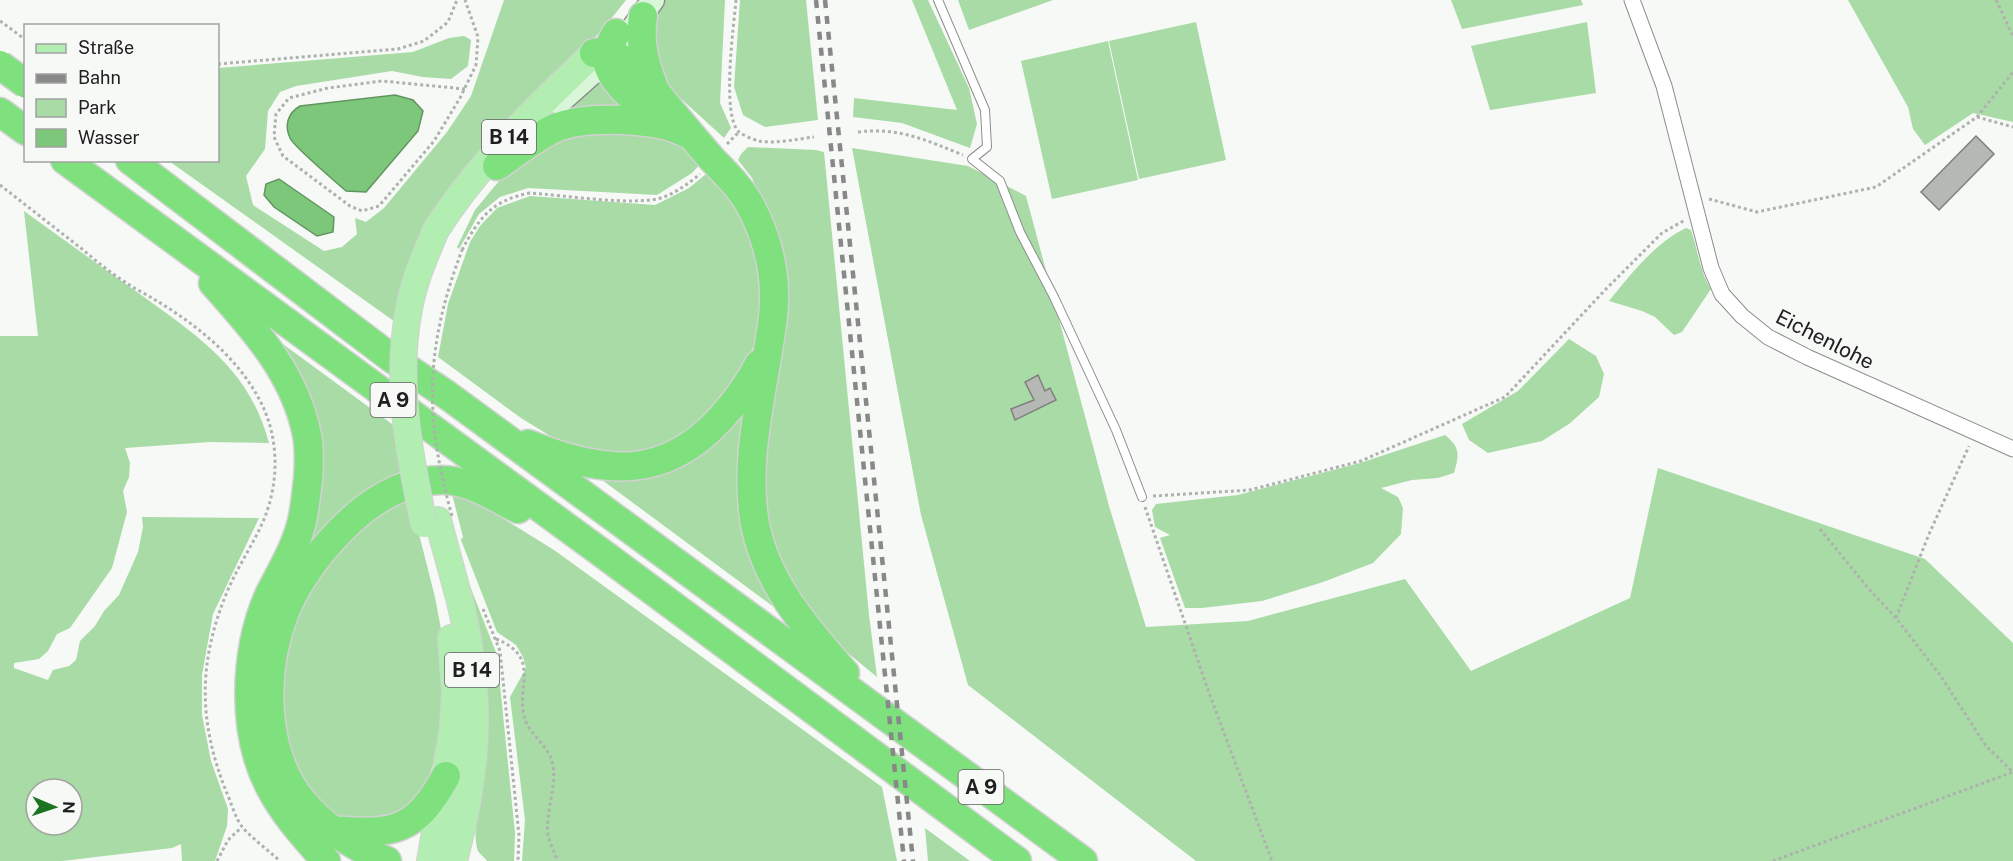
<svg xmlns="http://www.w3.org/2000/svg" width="2013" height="861" viewBox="0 0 2013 861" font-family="'Public Sans',sans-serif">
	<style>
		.green { fill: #a8dba6; fill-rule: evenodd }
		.water { fill: #7dc77b; stroke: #619560; stroke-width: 1.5 }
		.building { fill: #b6b8b5; stroke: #7d807d; stroke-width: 1.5 }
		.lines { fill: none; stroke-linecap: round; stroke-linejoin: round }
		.lane-casing { stroke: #8c8e8c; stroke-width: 10 }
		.street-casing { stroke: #8c8e8c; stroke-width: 17 }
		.secondary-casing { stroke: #8c8e8c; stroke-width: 25 }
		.primary-casing { stroke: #d2d2d2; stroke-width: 28 }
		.highway-casing { stroke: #d2d2d2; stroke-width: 31 }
		.path { stroke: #afb1af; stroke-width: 3; stroke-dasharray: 3 3; stroke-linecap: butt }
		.lane { stroke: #fff; stroke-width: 8 }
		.street { stroke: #fff; stroke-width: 15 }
		.secondary { stroke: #d9f6d8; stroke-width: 22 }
		.primary { stroke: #b2edb2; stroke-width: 26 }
		.highway { stroke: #7fe17e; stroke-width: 28 }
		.rail { stroke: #878887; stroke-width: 4.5; stroke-dasharray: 8 8; stroke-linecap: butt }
		.primary-bridge-casing { stroke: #d2d2d2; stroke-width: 28; stroke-linecap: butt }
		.highway-bridge-casing { stroke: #d2d2d2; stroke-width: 31; stroke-linecap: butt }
		.path-bridge { stroke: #afb1af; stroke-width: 3; stroke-dasharray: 3 3; stroke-linecap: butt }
		.primary-bridge { stroke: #b2edb2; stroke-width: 26 }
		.highway-bridge { stroke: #7fe17e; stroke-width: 28 }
		.labels { text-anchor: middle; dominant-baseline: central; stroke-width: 4.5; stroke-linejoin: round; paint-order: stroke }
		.shield { fill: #f6f9f6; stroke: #606160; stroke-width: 1.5 }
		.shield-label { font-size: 20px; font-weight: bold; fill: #202020 }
		.street-label { font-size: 21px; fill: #202020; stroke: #f6f9f6 }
	</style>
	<rect width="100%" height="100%" fill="#f6f9f6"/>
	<!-- green -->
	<path class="green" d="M504,0H626L603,29L477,158L398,324L169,161L218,160V68L413,52L449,38L464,36L471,40L468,66L451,79L423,77L392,71L296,86L280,92L268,111L265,149L246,176L253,205L324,251L342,247L357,234L355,218L366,222L384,208L447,132L471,96Z
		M661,0H725L720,103L731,128L724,138L677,95L655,68L651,19Z
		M740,0H806L818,120L765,127L743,115L734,87Z
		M912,0H928L969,88L977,124L970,148L902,123L853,117L854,98L957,110Z
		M958,0H1053L969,30Z
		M1451,0H1581L1583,5L1462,29Z
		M1848,0H2013V122L1973,113L1925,145L1913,129L1908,107Z
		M1196,22L1226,160L1139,179L1109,41Z
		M1587,22L1596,93L1490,110L1471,46Z
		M1108,41L1138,180L1052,199L1021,61Z
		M598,78L644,119L545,123Z
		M600,126L679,143L702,162L692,173L657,195L528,188L500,197L479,214L459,249L457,247L475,210L514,163L543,141Z
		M748,147L816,150L824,152L869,615L877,677L809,621L759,516L773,228L752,178L738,160L741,154Z
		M852,148L968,166L1026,196L1109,506L1146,627L1248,621L1405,579L1471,671L1630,598L1658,468L1925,559L2013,643V861H1196L968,685L921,515Z
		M706,174L716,186L721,184L737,205L760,263L762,296L758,331L750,357L698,430L633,459L560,442L521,418L438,357L448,304L470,242L480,226L497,208L530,196L655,205L689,188Z
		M24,211C60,237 96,263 133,289C193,333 249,366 269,443L210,442L125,448L130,463L129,477L123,491L127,512L112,568L70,628L57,634L48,651L39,659L14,663V668L48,680L53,670L69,666L76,660L80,641L95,626L104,611L119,595L138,552L143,527L142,517L259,518L213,614L202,675V715L211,761L228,809L227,826L215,861H182L181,844L172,848L62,861H0V336H38ZM36,789H72V825H36Z
		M1686,228L1691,230C1698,250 1700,272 1711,289L1682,332L1674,335L1655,317L1642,311L1609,301C1631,274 1655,243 1686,228Z
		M272,339H276L396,427L404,474C373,495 339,516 315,546C309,553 305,562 301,569C266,625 256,681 270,745C271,752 272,760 275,767C290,810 330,843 370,861C345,861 319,838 303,820C288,802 276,784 268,762C255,723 257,653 272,614C278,599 287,585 294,570C307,542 317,508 319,478C320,444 314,406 297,377C290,364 280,352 272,339Z
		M1569,339L1596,356L1604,374L1599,397L1569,424L1542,441L1488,453L1469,440L1462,424L1518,391Z
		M753,391L746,431L782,613L594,474L614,477Z
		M1445,435C1461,448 1459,455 1454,473L1438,478L1412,480L1381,488L1398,497L1403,508L1401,534L1373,563L1323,582L1262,601L1202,608H1185L1160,538L1170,535L1155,527L1152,510L1156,504L1238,495L1360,463Z
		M408,491L435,597L443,640L445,668L440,733L432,768L421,797L408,811L361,825L335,815L311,797L293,771L279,698L294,615L346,534Z
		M452,494L475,501L554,550L882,787L897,861H522L525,820L510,697L526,668L523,657L516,645L497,632L461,540L463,537Z
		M459,558L497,655L515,833L514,861H487C485,858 480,854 478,851C470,830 484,778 486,754C492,688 472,623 459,558Z
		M925,828L970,861H928Z"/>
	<!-- water -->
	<path class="water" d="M395,95L413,100L423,111L418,131L366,192L346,191C336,182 294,147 290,138C284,125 288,113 300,106Z
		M279,179L334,217L333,232L317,236L274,207L264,195L266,184Z"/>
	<!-- building -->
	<path class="building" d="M1976,136L1994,154L1939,210L1921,192Z
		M1038,375L1045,391L1050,388L1056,400L1015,420L1011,409L1034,400L1025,382Z"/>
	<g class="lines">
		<defs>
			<path id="lane" d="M938,0L985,110L987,147L972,159L1000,181L1020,232L1054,297L1116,430L1142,497"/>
			<path id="street" d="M1632,0L1664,86L1711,268L1722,294L1742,316L1768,337L1807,357L2013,449"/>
			<path id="secondary" d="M559,103L614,54L653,0"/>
			<path id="primary" d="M436,230C479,163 536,108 594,53
				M438,520C449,564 464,608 470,653C481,727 473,789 454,861
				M430,861L453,729L455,691L451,638"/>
			<path id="highway" d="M643,16C639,41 644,62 653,85
				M616,33C612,41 607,50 607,59C608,84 648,110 665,124
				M594,53C624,46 651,86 667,106C682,124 696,141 711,158C725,173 742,189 751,207C765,233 774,265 774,294C775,316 770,336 767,357C758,412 745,468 755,524C766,583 807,629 845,673
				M0,112L26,131
				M65,160L606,556L1017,861
				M130,160L390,357L447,395L1083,861
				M497,166C516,153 534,138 555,128C584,116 634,119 664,125C673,127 682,131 690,135
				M213,283C253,328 295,373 307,435C310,450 309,466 308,480C306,494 305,508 302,521C296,547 281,571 269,595C244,652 241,734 271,789C286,817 305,837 326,861
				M528,444C603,474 664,482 722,417C737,400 749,384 759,364
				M333,830C394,835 415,832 446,776
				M387,861C354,847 325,829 302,801C262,751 262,672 284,614C296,583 316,556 340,531C367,503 400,480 442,480C469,480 494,497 518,509"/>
		</defs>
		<!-- lane casing -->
		<use href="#lane" class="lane-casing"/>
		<!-- street casing -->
		<use href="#street" class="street-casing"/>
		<!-- secondary casing -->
		<use href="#secondary" class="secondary-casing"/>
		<!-- primary casing -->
		<use href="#primary" class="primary-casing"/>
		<!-- highway casing -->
		<use href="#highway" class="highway-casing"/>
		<!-- path -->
		<path class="path" d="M736,0C734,25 721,115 739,132C743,135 754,140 759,141C777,144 797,139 814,137
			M1996,0L2013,36
			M0,21L26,40
			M218,64L398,49L424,41L448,22L457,0
			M465,89L382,81L328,88L289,98L276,114L274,137L283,156L350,206L362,211L379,206L434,141L460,98L476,65L478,37L465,0
			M1977,117L2013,127
			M858,132C898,127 926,140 963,155
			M727,144L739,132
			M0,185C27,206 55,228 82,249C95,260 108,271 122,280C133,288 146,294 157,301C200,327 243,362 264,409C280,446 278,488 262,524C251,548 235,571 225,597C198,665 199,723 226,791C231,802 235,818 243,828C254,840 268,850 280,861
			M1709,199L1757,212L1876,187L1977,117L2013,72
			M462,250C479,218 492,200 530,193C562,195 637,207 664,197C677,192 689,183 700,174
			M1153,496L1250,490L1361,461L1505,397L1605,290L1662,233L1685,220
			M1145,507L1208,690L1272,861
			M1820,529L1868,588L1896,618L1940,675L1986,746L2013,772
			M483,609L500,651L519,835L518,861
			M1896,618L1929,534L1969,446
			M496,639C544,658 513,689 526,722C533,737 550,748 553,765C557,788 545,811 548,835C550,844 555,852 557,861
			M217,861L228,840L242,827
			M1773,861L2013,772"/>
		<!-- lane -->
		<use href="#lane" class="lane"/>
		<!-- street -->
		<use href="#street" class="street"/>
		<!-- secondary -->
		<use href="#secondary" class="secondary"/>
		<!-- primary -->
		<use href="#primary" class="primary"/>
		<!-- highway -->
		<use href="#highway" class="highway"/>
		<!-- rail -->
		<path class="rail" d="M816,0L904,861
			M825,0L913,861"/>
		<defs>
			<path id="primary-bridge" d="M424,524C409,453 395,381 409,309C414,281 425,256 436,230"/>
			<path id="highway-bridge" d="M0,65L26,84"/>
		</defs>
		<!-- primary-bridge casing -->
		<use href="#primary-bridge" class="primary-bridge-casing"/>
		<!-- highway-bridge casing -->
		<use href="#highway-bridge" class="highway-bridge-casing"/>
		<!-- path-bridge -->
		<path class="path-bridge" d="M452,516C424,416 425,348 462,250"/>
		<!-- primary-bridge -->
		<use href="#primary-bridge" class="primary-bridge"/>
		<!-- highway-bridge -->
		<use href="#highway-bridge" class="highway-bridge"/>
	</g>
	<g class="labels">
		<!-- shield labels -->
		<g class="shield">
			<rect x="482" y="120" width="54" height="34" rx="4.5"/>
			<rect x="370.5" y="383" width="45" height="34" rx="4.5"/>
			<rect x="445" y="653" width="54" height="34" rx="4.5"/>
			<rect x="958.5" y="770" width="45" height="34" rx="4.5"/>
		</g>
		<g class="shield-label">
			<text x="509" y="137">B 14</text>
			<text x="393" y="400">A 9</text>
			<text x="472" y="670">B 14</text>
			<text x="981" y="787">A 9</text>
		</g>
		<!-- street labels -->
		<g class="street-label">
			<text transform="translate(1825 339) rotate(27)">Eichenlohe</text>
		</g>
	</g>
	<!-- legend -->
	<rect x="24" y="24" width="195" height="138" fill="#f6f9f6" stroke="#a0a2a0" stroke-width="1.5"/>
	<rect x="36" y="44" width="30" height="9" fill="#b2edb2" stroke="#a0a2a0" stroke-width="1.5"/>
	<text x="78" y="54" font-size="18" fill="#202020">Straße</text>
	<rect x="36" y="74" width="30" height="9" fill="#878887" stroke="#a0a2a0" stroke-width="1.5"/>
	<text x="78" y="84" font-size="18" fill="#202020">Bahn</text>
	<rect x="36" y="99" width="30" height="18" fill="#a8dba6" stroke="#a0a2a0" stroke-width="1.5"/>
	<text x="78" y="114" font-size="18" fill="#202020">Park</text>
	<rect x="36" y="129" width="30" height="18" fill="#7dc77b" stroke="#a0a2a0" stroke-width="1.5"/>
	<text x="78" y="144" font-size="18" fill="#202020">Wasser</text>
	<!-- north arrow -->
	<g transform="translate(54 807) rotate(92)"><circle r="28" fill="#f6f9f6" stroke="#a0a2a0" stroke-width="1.5"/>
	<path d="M0-4.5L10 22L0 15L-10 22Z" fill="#1b7420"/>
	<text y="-9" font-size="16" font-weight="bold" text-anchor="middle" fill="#202020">N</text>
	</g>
</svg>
